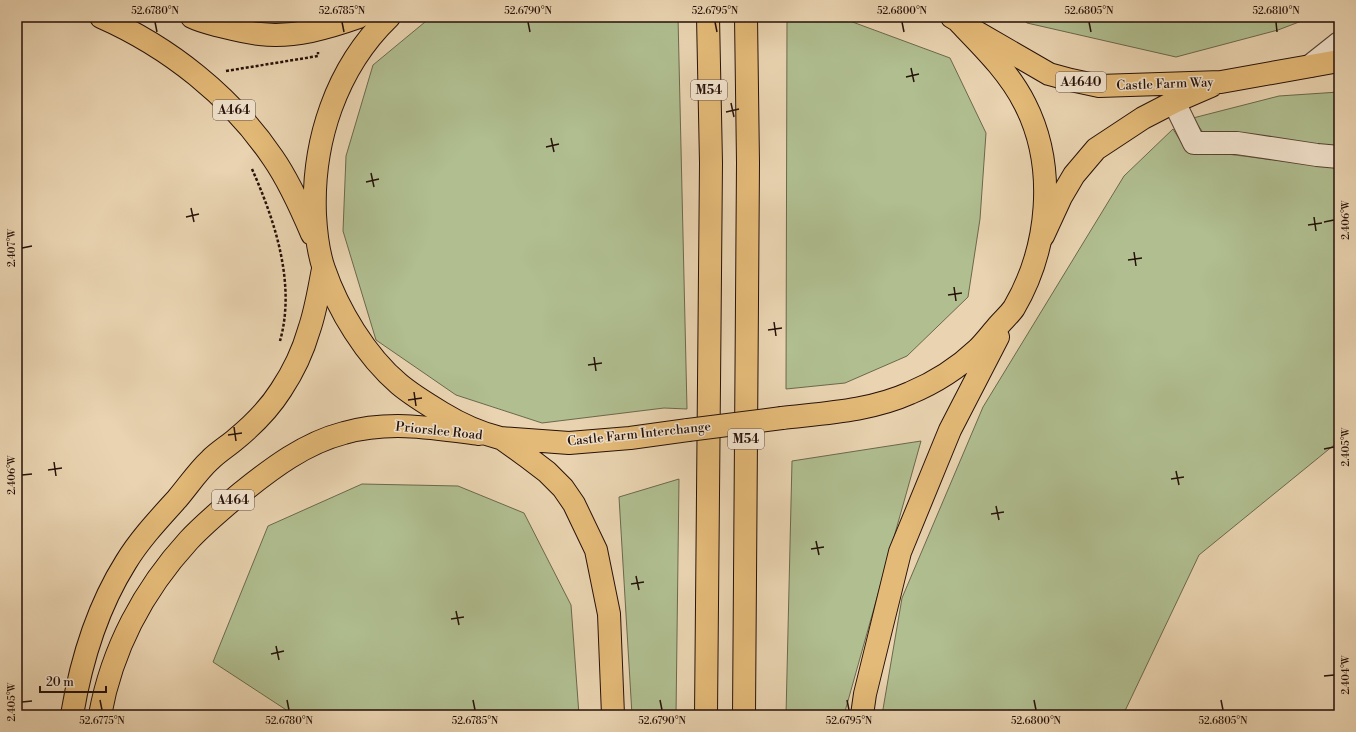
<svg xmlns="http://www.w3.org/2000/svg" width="1356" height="732" viewBox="0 0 1356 732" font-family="'Libre Bodoni',serif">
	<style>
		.green { fill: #b0be90; stroke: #6b684c }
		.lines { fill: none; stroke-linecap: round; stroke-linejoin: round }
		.minor-casing { stroke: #574233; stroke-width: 24 }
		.major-casing { stroke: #261109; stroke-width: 24 }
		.highway-casing { stroke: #261109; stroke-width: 24 }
		.path { stroke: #261109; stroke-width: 2.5; stroke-dasharray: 3 2; stroke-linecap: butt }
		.minor { stroke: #f1e2cc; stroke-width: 22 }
		.major { stroke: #e4ba78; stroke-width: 22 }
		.highway { stroke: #e4ba78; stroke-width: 22 }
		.highway-bridge-casing { stroke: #261109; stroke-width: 24; stroke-linecap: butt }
		.highway-bridge { stroke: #e4ba78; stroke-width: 22 }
		.ticks { fill: none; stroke: #261109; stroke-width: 1.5 }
		.labels { text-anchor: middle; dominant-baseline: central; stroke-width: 3; stroke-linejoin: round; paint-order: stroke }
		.shield { fill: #f1e2cc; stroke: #635044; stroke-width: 1 }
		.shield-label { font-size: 12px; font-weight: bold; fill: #261109 }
		.street-label { font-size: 13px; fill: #261109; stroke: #f1e2cc }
		.neatline { fill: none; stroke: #261109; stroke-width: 1.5 }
		.ticks-label { font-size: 10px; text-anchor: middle; fill: #261109 }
	</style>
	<rect width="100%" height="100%" fill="#e9d3b0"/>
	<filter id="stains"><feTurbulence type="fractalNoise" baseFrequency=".005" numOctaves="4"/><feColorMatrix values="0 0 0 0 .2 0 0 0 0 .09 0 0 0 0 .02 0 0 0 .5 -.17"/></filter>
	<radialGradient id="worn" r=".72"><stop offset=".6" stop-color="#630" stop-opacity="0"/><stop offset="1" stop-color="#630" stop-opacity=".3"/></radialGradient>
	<!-- green -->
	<path class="green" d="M431,17H678L687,409L664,408L542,423L456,395L376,340L343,231L346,156L373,65Z
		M787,17H839L950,58L986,133L980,219L968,297L907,356L845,383L786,389Z
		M1020,17H1312L1278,30L1176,57L1027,23Z
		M1339,92V148L1204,134L1193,118L1279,96Z
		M1173,129L1188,153H1219L1339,168V441L1199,555L1123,715H882L902,598L983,407L1124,176Z
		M921,441L844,715H786L792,461Z
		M679,479L676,715H632L619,497Z
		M362,484L458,486L524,513L571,605L579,715H294L213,662L268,526Z"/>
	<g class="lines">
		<defs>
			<path id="minor" d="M1310,66L1339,43
				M1174,102L1194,143H1237L1317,155L1339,157"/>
			<path id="major" d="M966,26L1049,74L1071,80L1099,86L1221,82L1339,61
				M1043,236L1061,197L1074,175L1096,149L1143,118L1174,102L1211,86
				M72,715C81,661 97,608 126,562C140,539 159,519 177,499C188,486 198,471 210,460C218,452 228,446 236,439C253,425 269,409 281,390C293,372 303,351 309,330C316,310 319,289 323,269
				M100,715C112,649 144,589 189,540C205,523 223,508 241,493C272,468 305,443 344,433C389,420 434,428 479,434"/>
			<path id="highway" d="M101,17C169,47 231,96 273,158C289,181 301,208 312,234
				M192,17C202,22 213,24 224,27C236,30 248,33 260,34C294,38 328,28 359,17
				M389,17C336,68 312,142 315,215C316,233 318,252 324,269C338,310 366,356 399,384C412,395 427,404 442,413C460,424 480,433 500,438L569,443L630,438L688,430
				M782,418C825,413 870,411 910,393C934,383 959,367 978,349C985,342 991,334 998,326C1003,320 1010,314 1014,308C1049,248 1057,167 1025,104C1009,72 982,46 957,20L952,17
				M501,438L526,456L547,472L563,488L574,504L596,550L609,614L613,715
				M706,715L711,163L708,17
				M744,715L748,163L746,17
				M862,715L865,694L900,552L950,430L998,337"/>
		</defs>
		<!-- minor casing -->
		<use href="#minor" class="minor-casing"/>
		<!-- major casing -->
		<use href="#major" class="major-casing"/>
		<!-- highway casing -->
		<use href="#highway" class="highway-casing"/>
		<!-- path -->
		<path class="path" d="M226,71L318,56V52
			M252,169C275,221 296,284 280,341"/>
		<!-- minor -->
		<use href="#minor" class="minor"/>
		<!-- major -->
		<use href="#major" class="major"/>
		<!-- highway -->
		<use href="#highway" class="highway"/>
		<defs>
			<path id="highway-bridge" d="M688,430L782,418"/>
		</defs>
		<!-- highway-bridge casing -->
		<use href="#highway-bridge" class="highway-bridge-casing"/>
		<!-- highway-bridge -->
		<use href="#highway-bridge" class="highway-bridge"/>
	</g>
	<!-- ticks -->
	<path class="ticks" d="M155,22L157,32M342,22L344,32M528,22L530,32M715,22L717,32M902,22L904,32M1089,22L1091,32M1276,22L1277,32M911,68L914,82M906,77L919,74M731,103L734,117M726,112L739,109M551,138L554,152M546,147L559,144M371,173L374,187M366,182L379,179M191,208L194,222M186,217L199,214M1314,217L1316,231M1324,222L1334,220M1308,225L1322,223M22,248L32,246M1134,252L1136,266M1128,260L1142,258M954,287L956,301M948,295L962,293M774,322L776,336M768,330L782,328M594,357L596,371M588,365L602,363M414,392L416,406M408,400L422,398M234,427L236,441M228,435L242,433M1324,449L1334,447M54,462L56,476M48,470L62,468M1176,471L1179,485M22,475L32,474M1171,479L1184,477M996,506L999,520M991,514L1004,512M816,541L819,555M811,549L824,547M636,576L639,590M631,584L644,582M456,611L459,625M451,619L464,617M276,646L279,660M271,654L284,651M1324,676L1334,675M100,700L102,710M287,700L289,710M473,700L475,710M660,700L662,710M847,700L849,710M1034,700L1036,710M1221,700L1223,710M22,702L32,701"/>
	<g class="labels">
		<!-- shield labels -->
		<g class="shield">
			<rect x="1056" y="72" width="50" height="20" rx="3"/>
			<rect x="691" y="80" width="36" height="20" rx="3"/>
			<rect x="213" y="100" width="42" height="20" rx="3"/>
			<rect x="728" y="429" width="36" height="20" rx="3"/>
			<rect x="212" y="490" width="42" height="20" rx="3"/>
		</g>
		<g class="shield-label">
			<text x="1081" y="82">A4640</text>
			<text x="709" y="90">M54</text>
			<text x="234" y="110">A464</text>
			<text x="746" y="439">M54</text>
			<text x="233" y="500">A464</text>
		</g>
		<!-- street labels -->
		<g class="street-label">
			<text transform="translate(1165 84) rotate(-2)">Castle Farm Way</text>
			<text transform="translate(439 431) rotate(6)">Priorslee Road</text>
			<text transform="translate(639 434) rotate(-6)">Castle Farm Interchange</text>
		</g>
	</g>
	<!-- margin -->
	<rect width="1356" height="732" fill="none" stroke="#e9d3b0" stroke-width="44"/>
	<!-- scale -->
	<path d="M40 686v6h66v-6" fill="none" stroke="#261109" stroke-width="2"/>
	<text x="46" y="686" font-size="12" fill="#261109" stroke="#f1e2cc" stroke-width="3" paint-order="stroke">20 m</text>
	<rect x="22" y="22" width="1312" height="688" class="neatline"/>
	<g class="ticks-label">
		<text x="155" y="14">52.6780°N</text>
		<text x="342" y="14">52.6785°N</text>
		<text x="528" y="14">52.6790°N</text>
		<text x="715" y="14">52.6795°N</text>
		<text x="902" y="14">52.6800°N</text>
		<text x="1089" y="14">52.6805°N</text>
		<text x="1276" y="14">52.6810°N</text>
		<text transform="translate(1345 220) rotate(-90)" y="4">2.406°W</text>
		<text transform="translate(11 248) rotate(-90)" y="4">2.407°W</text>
		<text transform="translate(1345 447) rotate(-90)" y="4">2.405°W</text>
		<text transform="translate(11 475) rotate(-90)" y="4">2.406°W</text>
		<text transform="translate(1345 675) rotate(-90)" y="4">2.404°W</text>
		<text transform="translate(11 702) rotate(-90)" y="4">2.405°W</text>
		<text x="102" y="724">52.6775°N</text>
		<text x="289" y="724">52.6780°N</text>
		<text x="475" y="724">52.6785°N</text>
		<text x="662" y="724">52.6790°N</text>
		<text x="849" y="724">52.6795°N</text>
		<text x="1036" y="724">52.6800°N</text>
		<text x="1223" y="724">52.6805°N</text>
	</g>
	<rect width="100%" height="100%" filter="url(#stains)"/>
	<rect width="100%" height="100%" fill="url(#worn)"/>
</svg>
